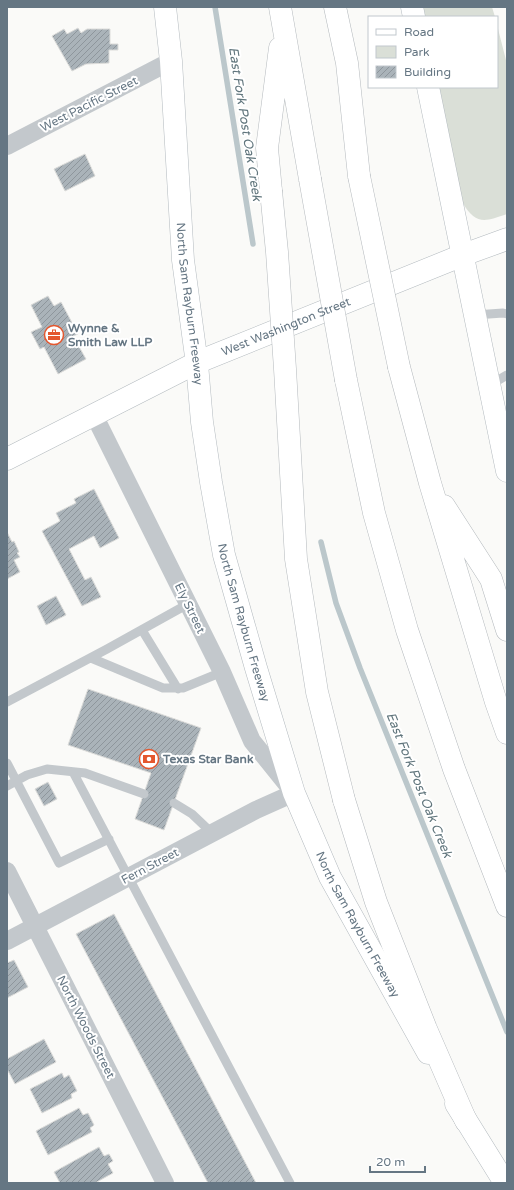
<svg xmlns="http://www.w3.org/2000/svg" width="514" height="1190" viewBox="0 0 514 1190" font-family="'Varela Round',sans-serif">
	<style>
		.green { fill: #dadfd7 }
		.lines { fill: none; stroke-linecap: round; stroke-linejoin: round }
		.stream { stroke: #bbc7cb; stroke-width: 5.5 }
		.building { fill: url(#building-hatch); stroke: #dcdcda }
		.secondary-casing { stroke: #b3babf; stroke-width: 23 }
		.highway-casing { stroke: #b4b9bd; stroke-width: 23 }
		.lane { stroke: #c3c8cc; stroke-width: 9 }
		.street { stroke: #c3c8cc; stroke-width: 18 }
		.secondary { stroke: #fff; stroke-width: 22 }
		.highway { stroke: #fff; stroke-width: 22 }
		.highway-bridge-casing { stroke: #b4b9bd; stroke-width: 23; stroke-linecap: butt }
		.highway-bridge { stroke: #fff; stroke-width: 22 }
		.labels { text-anchor: middle; dominant-baseline: central; stroke-width: 4; stroke-linejoin: round; paint-order: stroke }
		.street-label { font-size: 12px; fill: #657683; stroke: #fff }
		.poi-label { font-size: 12px; font-weight: bold; fill: #657683; stroke: #fff; text-anchor: start }
		.water-label { font-size: 13px; font-style: italic; fill: #60757c; stroke: #fff }
	</style>
	<defs>
		<pattern id="building-hatch" width="6" height="6" patternUnits="userSpaceOnUse"><rect width="6" height="6" fill="#aab3b9"/><path d="M-1 1l2-2M0 6l6-6M5 7l2-2" fill="none" stroke="#8e969c"/></pattern>
	</defs>
	<rect width="100%" height="100%" fill="#fafaf8"/>
	<!-- green -->
	<path class="green" d="M421,7H492L495,17H423Z
		M497,25L507,64V214C484,222 476,225 462,202L438,87H497Z"/>
	<g class="lines">
		<!-- stream -->
		<path class="stream" d="M215,7L253,244
			M321,542L336,603L360,668L507,1032"/>
	</g>
	<!-- building -->
	<path class="building" d="M78,28L81,33L87,29H110V44H118V50H109V63L86,64L72,71L52,36L64,29L67,34Z
		M85,154L95,176L65,191L54,169Z
		M48,296L54,306L61,302L78,334L73,336L86,359L58,374L44,347L40,349L31,332L42,327L31,305Z
		M94,489L119,538L100,548L94,536L69,549L85,580L91,577L101,597L82,606L42,531L60,521L56,513L76,503L74,499Z
		M7,532L12,542L14,541L19,552L17,553L20,557L14,560L20,572L7,579Z
		M56,596L66,615L46,625L37,606Z
		M88,689L201,728L164,830L135,819L151,773L68,745Z
		M48,782L57,799L44,806L35,789Z
		M114,914L256,1183H208L76,934Z
		M14,960L28,987L7,998V963Z
		M44,1039L56,1062L15,1084L7,1069V1059Z
		M62,1073L64,1078L69,1075L77,1091L71,1094L72,1098L42,1113L30,1089Z
		M79,1108L83,1115L88,1113L94,1125L90,1128L92,1132L48,1155L36,1131Z
		M99,1147L104,1156L109,1154L113,1161L108,1164L113,1173L95,1183H60L54,1172Z"/>
	<g class="lines">
		<defs>
			<g id="secondary">
				<path id="s1" d="M165,7L171,61L183,260L197,364L202,422L211,482L224,555L256,668L294,793L330,877L428,1053"/>
				<path d="M412,7L414,17"/>
				<path d="M428,87L507,471"/>
				<path id="s2" d="M7,459L198,362L463,255L507,239"/>
				<path d="M456,1104L505,1183"/>
			</g>
			<path id="highway" d="M280,7L310,179
				M335,7L347,63L359,176
				M271,191L267,148L280,48
				M399,367L430,483L496,702L507,733
				M346,380L374,513L407,630L454,769L507,906
				M444,506L491,579L507,630
				M344,800L376,902L426,1029L466,1121"/>
		</defs>
		<!-- secondary casing -->
		<use href="#secondary" class="secondary-casing"/>
		<!-- highway casing -->
		<use href="#highway" class="highway-casing"/>
		<!-- lane -->
		<path class="lane" d="M475,315L503,313L507,314
			M490,385L507,375
			M142,630L178,689
			M91,658L163,688H183L222,672
			M7,702L107,649L188,604
			M7,763L59,863L109,839
			M73,772L290,1183
			M7,786L27,775L47,769L85,773L144,794
			M174,803L192,814L212,833"/>
		<!-- street -->
		<path class="street" d="M7,146L171,61
			M7,871L165,1183
			M7,941L256,810L294,793L252,741L222,672L94,415"/>
		<!-- secondary -->
		<use href="#secondary" class="secondary"/>
		<!-- highway -->
		<use href="#highway" class="highway"/>
		<defs>
			<path id="highway-bridge" d="M359,176L399,367
				M310,179L346,380
				M271,191L277,252L285,369L296,559L317,692L344,800"/>
		</defs>
		<!-- highway-bridge casing -->
		<use href="#highway-bridge" class="highway-bridge-casing"/>
		<!-- highway-bridge -->
		<use href="#highway-bridge" class="highway-bridge"/>
	</g>
	<!-- icons -->
	<defs>
		<symbol id="office-ring" viewBox="-11 -11 22 22"><circle r="9.5" fill="#fff" stroke="#e4572e" stroke-width="1.5"/><path d="M-6-3h4V-5.5h4V-3h4V5H-6ZM-1-4.5V-3h2v-1.5ZM-6 0V1H6V0Z" fill="#e4572e"/></symbol>
		<symbol id="bank-ring" viewBox="-11 -11 22 22"><circle r="9.5" fill="#fff" stroke="#e4572e" stroke-width="1.5"/><path d="M-6-4H6V4H-6ZM0-2.3a2.3 2.3 0 1 0 0 4.6a2.3 2.3 0 1 0 0-4.6Z" fill="#e4572e"/></symbol>
	</defs>
	<g fill-rule="evenodd">
		<use href="#office-ring" x="43" y="324" width="22" height="22"/>
		<use href="#bank-ring" x="138" y="748" width="22" height="22"/>
	</g>
	<g class="labels">
		<!-- street labels -->
		<g class="street-label">
			<text transform="translate(89 104) rotate(-27)">West Pacific Street</text>
			<text stroke="none"><textPath href="#s1" startOffset="298">North Sam Rayburn Freeway</textPath></text>
			<text stroke="none"><textPath href="#s2" startOffset="309">West Washington Street</textPath></text>
			<text transform="translate(190 608) rotate(64)">Ely Street</text>
			<text stroke="none"><textPath href="#s1" startOffset="622">North Sam Rayburn Freeway</textPath></text>
			<text transform="translate(150 866) rotate(-28)">Fern Street</text>
			<text stroke="none"><textPath href="#s1" startOffset="946">North Sam Rayburn Freeway</textPath></text>
			<text transform="translate(86 1027) rotate(63)">North Woods Street</text>
		</g>
		<!-- poi labels -->
		<g class="poi-label">
			<text x="68" y="328">Wynne &amp;<tspan x="68" dy="14">Smith Law LLP</tspan></text>
			<text x="163" y="759">Texas Star Bank</text>
		</g>
		<!-- water labels -->
		<g class="water-label">
			<text transform="translate(245 124) rotate(81)">East Fork Post Oak Creek</text>
			<text transform="translate(419 785) rotate(68)">East Fork Post Oak Creek</text>
		</g>
	</g>
	<!-- border -->
	<rect width="514" height="1190" fill="none" stroke="#657683" stroke-width="16"/>
	<!-- legend -->
	<rect x="368" y="16" width="130" height="72" fill="#ffffff" stroke="#c1c8cd"/>
	<rect x="376" y="29" width="20" height="6" fill="#ffffff" stroke="#c1c8cd"/>
	<text x="404" y="36" font-size="12" fill="#657683">Road</text>
	<rect x="376" y="46" width="20" height="12" fill="#dadfd7" stroke="#c1c8cd"/>
	<text x="404" y="56" font-size="12" fill="#657683">Park</text>
	<rect x="376" y="66" width="20" height="12" fill="url(#building-hatch)" stroke="#c1c8cd"/>
	<text x="404" y="76" font-size="12" fill="#657683">Building</text>
	<!-- scale -->
	<path d="M370 1166v6h55v-6" fill="none" stroke="#657683" stroke-width="2"/>
	<text x="376" y="1166" font-size="12" fill="#657683" stroke="#ffffff" stroke-width="3" paint-order="stroke">20 m</text>
</svg>
